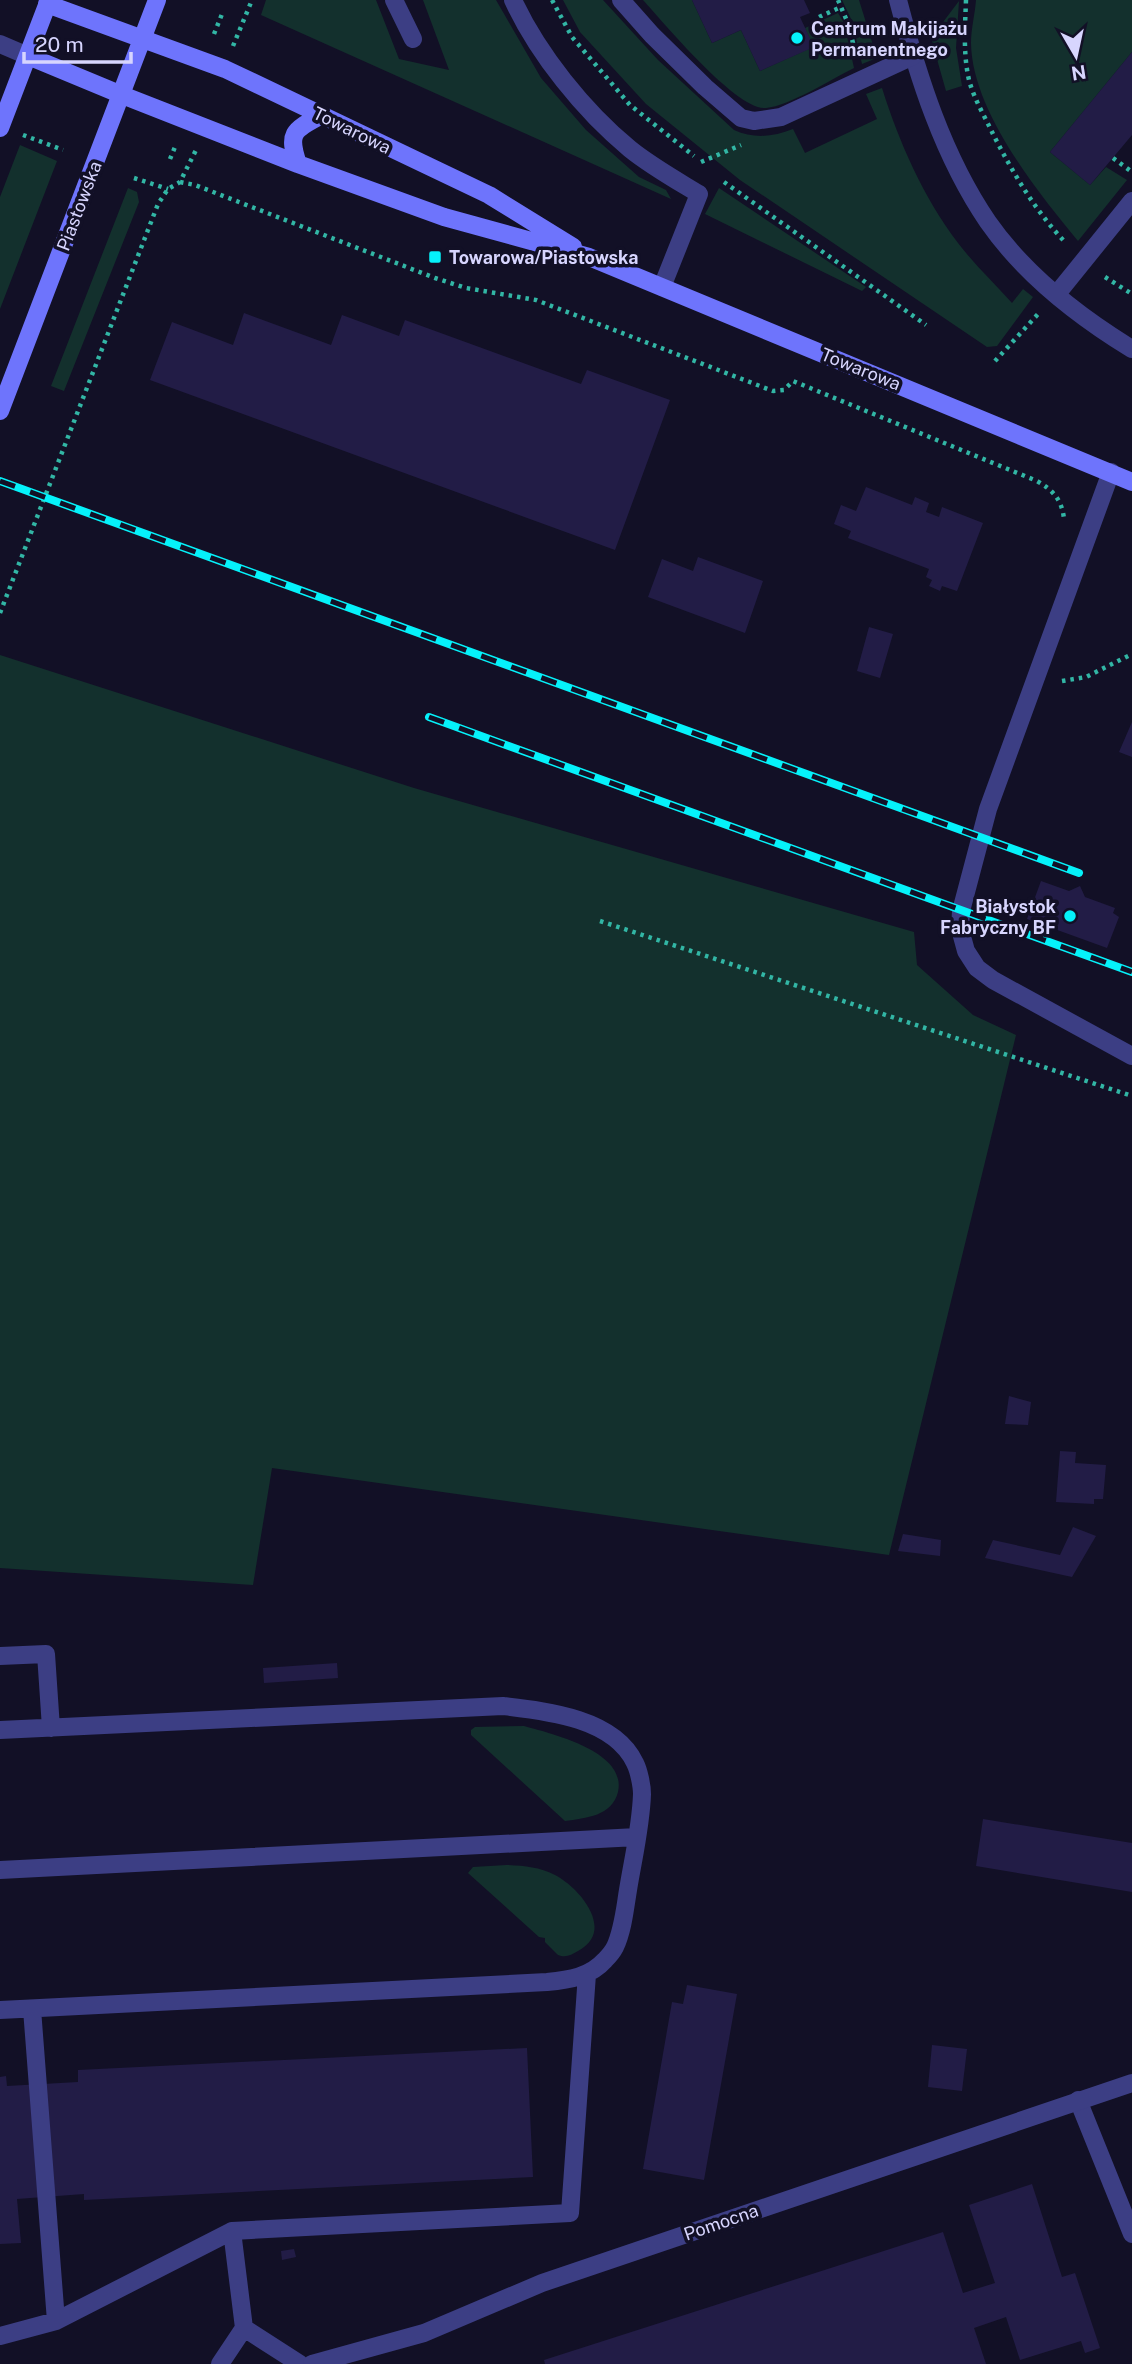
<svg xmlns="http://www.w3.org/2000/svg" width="1132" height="2364" viewBox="0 0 1132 2364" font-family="'Public Sans',sans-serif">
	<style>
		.green { fill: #13302d }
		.building { fill: #221c46 }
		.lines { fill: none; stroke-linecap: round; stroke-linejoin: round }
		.path { stroke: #32b6a5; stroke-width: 4.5; stroke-dasharray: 3.5 5; stroke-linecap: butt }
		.lane { stroke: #3c3e84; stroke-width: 18 }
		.street { stroke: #3c3e84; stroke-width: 18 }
		.secondary { stroke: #6e74fc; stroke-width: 18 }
		.rail-casing { stroke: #05f2fa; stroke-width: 8 }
		.rail { stroke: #121026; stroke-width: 5; stroke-dasharray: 16; stroke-linecap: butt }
		.poi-dot { fill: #05f2fa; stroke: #121026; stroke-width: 2.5 }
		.labels { text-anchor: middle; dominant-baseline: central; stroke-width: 7; stroke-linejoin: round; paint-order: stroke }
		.poi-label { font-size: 18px; font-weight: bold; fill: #d7d5fe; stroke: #121026; text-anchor: start }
		.street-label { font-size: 18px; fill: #d7d5fe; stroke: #121026 }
	</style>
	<rect width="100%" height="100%" fill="#121026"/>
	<!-- green -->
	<path class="green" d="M266,0H376L399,59L449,70L423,0H496L541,78L586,130L639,177L666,190L671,199L261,15Z
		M563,0H603L658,60L734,130C754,139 773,137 793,129L805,153L877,119L866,94L882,88C899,142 923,197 958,243C974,264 994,283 1012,303L1023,289L1033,297L997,346L987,347L740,180L646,104L580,32Z
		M643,0H692L712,43L741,30L760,71L813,47L805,28L838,13L844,23L854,68C832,79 789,106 766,108C737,111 664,23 643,0Z
		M842,0H859L877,58L862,64L852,21Z
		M976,0H1132V52L1050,152L1090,185L1106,167L1127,180L1078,241C1037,191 972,111 971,43C971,29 975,14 976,0Z
		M959,1L956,48L962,86L946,91L931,38Z
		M20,145L57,161L0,309V197Z
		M128,188L137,192L139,202L64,391L51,386Z
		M719,188L866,287L862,291L705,214Z
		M0,655L414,788L914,932L917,965L973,1015L1016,1035L889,1555L272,1468L253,1585L0,1568Z
		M524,1726C552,1734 627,1751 618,1792C612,1816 586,1818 565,1821L471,1735V1730L475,1727Z
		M507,1865C525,1866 539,1867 555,1875C580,1888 616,1931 578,1951C571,1955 566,1958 558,1955L545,1942V1938L539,1937L468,1873L473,1867Z"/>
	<!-- building -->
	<path class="building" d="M692,0H804L810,13L800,17L814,47L760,71L741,30L712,43Z
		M1132,52V135L1090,185L1050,152Z
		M244,313L331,345L342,315L399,336L405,320L581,384L587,370L670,400L615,550L150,380L172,322L233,345Z
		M866,487L912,505L915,497L929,503L926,512L939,517L942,507L983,523L957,591L942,586L940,591L929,586L932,580L926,577L929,569L848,538L851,531L834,524L841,505L856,511Z
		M698,557L763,581L745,633L648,597L662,559L693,571Z
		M869,627L893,634L880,678L857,671Z
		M1132,722V757L1119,752Z
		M1041,881L1069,891L1080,886L1085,897L1115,908L1113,913L1119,917L1107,948L1027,919Z
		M1009,1396L1031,1402L1028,1425L1005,1424Z
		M1060,1451L1076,1452L1075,1463L1106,1465L1103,1499H1094V1504L1056,1502Z
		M1073,1527L1096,1536L1072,1577L985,1558L993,1540L1060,1555Z
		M903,1534L941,1540L940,1556L898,1551Z
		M337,1663L338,1678L264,1683L263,1668Z
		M983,1819L1132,1843V1892L976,1866Z
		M687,1985L737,1994L704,2180L643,2169L672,2002L683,2004Z
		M932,2045L967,2049L962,2091L928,2087Z
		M527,2048L533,2177L84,2200V2194L17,2199L21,2243L0,2244V2077L6,2076L7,2086L78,2082V2070Z
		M1032,2184L1062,2277L1075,2273L1100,2348L1085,2353L1081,2341L1020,2360L1006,2317L974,2328L986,2364H545L544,2360L943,2232L963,2293L995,2283L969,2205Z
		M294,2249L296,2257L282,2260L281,2251Z"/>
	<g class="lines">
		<!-- path -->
		<path class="path" d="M552,0L572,37L630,105L694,156
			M838,0L847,21L856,54
			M966,0C965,27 963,54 969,80C974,99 985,117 993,134C1013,173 1034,209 1064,241
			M819,17L841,7
			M214,34L222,14
			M233,46L252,0
			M23,135L63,150
			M1113,158L1132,172
			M170,159L175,147
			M701,162L741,145
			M134,178L168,189
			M180,182L195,185L435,278L466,288L536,300L773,391L784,390L793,381L1037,481C1053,490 1062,500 1064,519
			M724,182L926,325
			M1105,277L1132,294
			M995,361L1039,313
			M0,613L158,204L168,189L180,182L196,150
			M1062,681L1086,677L1132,654
			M600,921L1132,1096"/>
		<!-- lane -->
		<path class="lane" d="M394,0L413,39
			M513,0C538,54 584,111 630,149C651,166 676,180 699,194L662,287
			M898,0C918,77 943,156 988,222C1025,275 1078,316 1132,349
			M1056,295L1132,201
			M1111,472L988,809L961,911L960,929L966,951L977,968L993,980L1132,1056
			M0,1656L46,1654L51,1728
			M0,1730L503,1706C546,1711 614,1718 635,1763C639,1771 642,1786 642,1794C641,1826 633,1859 628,1890C625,1908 623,1930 615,1947C613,1951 609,1956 605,1960C590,1977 569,1980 547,1982L0,2010
			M0,1870L637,1837
			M32,2009L56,2321
			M1078,2100L1132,2234
			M244,2328L300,2364
			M0,2336L56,2321L232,2231L570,2213L587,1974
			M220,2364L244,2328L232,2231"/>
		<!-- street -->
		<path class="street" d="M621,0L652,35L705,87L741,118L754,121L781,117L913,56
			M0,44L28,56
			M312,2364L424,2333L542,2283L1132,2083"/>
		<!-- secondary -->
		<path class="secondary" d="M47,4L225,69L489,195L573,247
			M28,56L122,95L298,164L444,217L589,257L1132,482
			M0,128L49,0
			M298,164C287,132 294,130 322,115
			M0,411L157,0"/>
		<defs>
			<path id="rail" d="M0,481L1079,873
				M429,717L1132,972"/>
		</defs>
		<!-- rail casing -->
		<use href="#rail" class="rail-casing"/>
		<!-- rail -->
		<use href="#rail" class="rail"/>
	</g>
	<!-- markers -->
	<g class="poi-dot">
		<circle cx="797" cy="38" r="7"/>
		<rect x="428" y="250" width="14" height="14" rx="3.5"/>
		<circle cx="1070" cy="916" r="7"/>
	</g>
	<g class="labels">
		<!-- poi labels -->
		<g class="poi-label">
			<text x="811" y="28">Centrum Makijażu<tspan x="811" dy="21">Permanentnego</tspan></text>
			<text x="449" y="257">Towarowa/Piastowska</text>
			<text x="1056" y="906" text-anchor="end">Białystok<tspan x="1056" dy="21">Fabryczny BF</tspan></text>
		</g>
		<!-- street labels -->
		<g class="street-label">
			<text transform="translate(352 130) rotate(26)">Towarowa</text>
			<text transform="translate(79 206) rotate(-69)">Piastowska</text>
			<text transform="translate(861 369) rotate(22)">Towarowa</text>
			<text transform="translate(721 2222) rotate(-19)">Pomocna</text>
		</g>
	</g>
	<!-- north arrow -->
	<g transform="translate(1076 56) rotate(171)" stroke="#121026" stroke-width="5" paint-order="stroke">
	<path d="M0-5L12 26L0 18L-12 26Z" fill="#d7d5fe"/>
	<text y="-10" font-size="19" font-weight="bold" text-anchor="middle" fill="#d7d5fe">N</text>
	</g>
	<!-- scale -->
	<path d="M24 52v10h107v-10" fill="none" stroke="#d7d5fe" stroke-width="3.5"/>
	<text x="35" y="52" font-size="21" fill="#d7d5fe" stroke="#121026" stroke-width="5" paint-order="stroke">20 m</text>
</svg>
